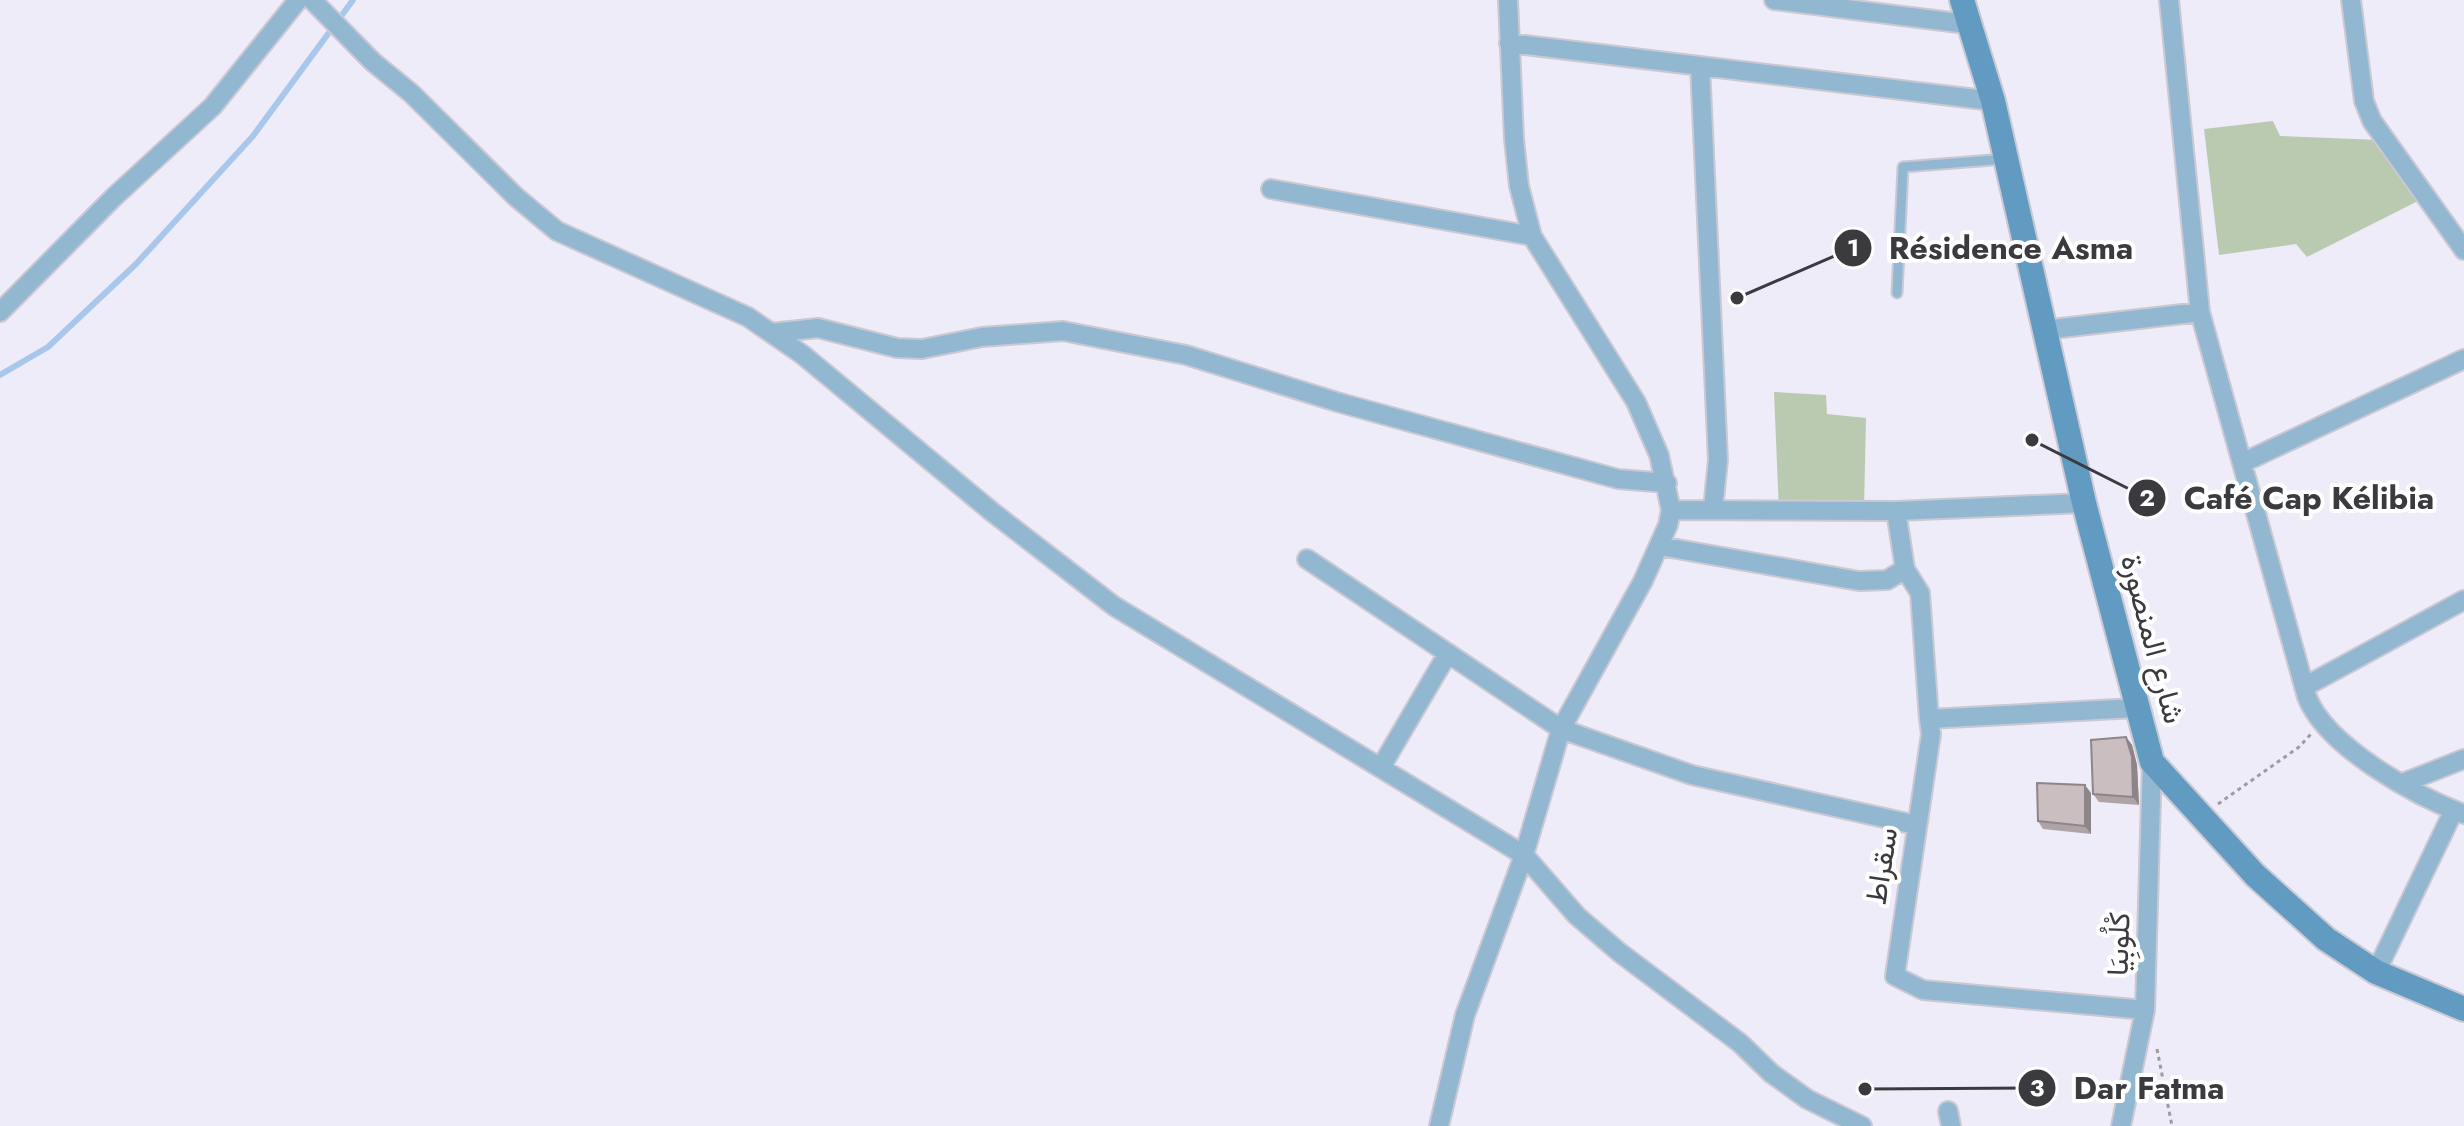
<svg xmlns="http://www.w3.org/2000/svg" width="2464" height="1126" viewBox="0 0 2464 1126" font-family="Jost,Vazirmatn,sans-serif">
	<style>
		.grass { fill: #bacab0 }
		.lines { fill: none; stroke-linecap: round; stroke-linejoin: round }
		.stream { stroke: #a8c7eb; stroke-width: 6 }
		.lane-casing { stroke: #cac9d3; stroke-width: 13 }
		.street-casing { stroke: #cac9d3; stroke-width: 22 }
		.secondary-casing { stroke: #cac9d3; stroke-width: 28 }
		.path { stroke: #9d9ca4; stroke-width: 3; stroke-dasharray: 4 4; stroke-linecap: butt }
		.lane { stroke: #92b7d1; stroke-width: 9 }
		.street { stroke: #92b7d1; stroke-width: 18 }
		.secondary { stroke: #629bc1; stroke-width: 24 }
		.wall { fill: #aea3a6 }
		.shaded-wall { fill: #8d8587 }
		.building { fill: #cabec1; stroke: #8d8587; stroke-width: 2 }
		.labels { text-anchor: middle; dominant-baseline: central; stroke-width: 8; stroke-linejoin: round; paint-order: stroke }
		.street-label { font-size: 30px; fill: #3b3b3f; stroke: #fff }
		.leader { fill: none; stroke: #3b3b3f; stroke-width: 3 }
		.callout-dot { fill: #3b3b3f; stroke: #fff; stroke-width: 3 }
		.mark-label { font-size: 24px; text-anchor: middle; font-weight: bold; fill: #fff }
		.callout-label { font-size: 32px; text-anchor: middle; font-weight: bold; fill: #3b3b3f; stroke: #fff; stroke-width: 8; stroke-linejoin: round; paint-order: stroke }
	</style>
	<rect width="100%" height="100%" fill="#eeecf8"/>
	<!-- grass -->
	<path class="grass" d="M2273,121L2280,136L2379,140L2426,197L2307,257L2296,244L2219,255L2204,129Z
		M1774,392L1826,395L1827,414L1866,418L1864,509L1779,512Z"/>
	<g class="lines">
		<!-- stream -->
		<path class="stream" d="M0,375L48,347L136,264L253,136L353,0"/>
		<defs>
			<path id="lane" d="M1897,293L1903,167L2005,159"/>
			<path id="street" d="M312,0L373,62L411,93L516,197L557,231L748,317L803,355L991,511L1114,606L1524,855L1577,916L1619,952L1740,1043L1771,1073L1807,1099L1862,1126
				M1774,0L1967,24
				M2169,0L2200,312L2307,697C2326,746 2415,796 2464,814
				M2351,0L2364,101L2372,121L2464,250
				M1509,43L1993,101
				M1700,66L1718,460L1713,509
				M1271,189L1532,236
				M0,312L114,197L213,106L298,0
				M2044,330L2200,312
				M771,333L818,328L897,348L922,349L982,337L1063,331L1186,355L1337,402L1618,479L1667,483
				M2242,463L2464,359
				M1671,510L1896,511L2084,503
				M1896,511L1905,569L1920,593L1929,719
				M1660,546L1859,581L1887,580L1905,569
				M1307,559L1561,729L1692,775L1916,825
				M2304,687L2464,600
				M2136,708L1929,719L1931,734L1895,976L1923,990L2145,1010
				M1381,767L1448,653
				M2403,783L2464,759
				M2376,972L2454,810
				M1948,1111L1951,1126
				M1439,1126L1465,1015L1524,855L1561,729L1643,581L1668,525L1671,510L1659,455L1636,402L1532,236L1519,186L1514,139L1508,0
				M2121,1126L2145,1010L2152,762"/>
			<path id="secondary" d="M1962,0L1993,101L2084,503L2152,762L2255,875L2326,939L2376,972L2464,1009"/>
		</defs>
		<!-- lane casing -->
		<use href="#lane" class="lane-casing"/>
		<!-- street casing -->
		<use href="#street" class="street-casing"/>
		<!-- secondary casing -->
		<use href="#secondary" class="secondary-casing"/>
		<!-- path -->
		<path class="path" d="M2218,804L2299,747L2311,734
			M2157,1049L2172,1126"/>
		<!-- lane -->
		<use href="#lane" class="lane"/>
		<!-- street -->
		<use href="#street" class="street"/>
		<!-- secondary -->
		<use href="#secondary" class="secondary"/>
	</g>
	<!-- wall -->
	<path class="wall" d="M2126,737L2132,745L2137,765L2139,805L2099,802L2093,794Z
		M2091,793V834L2043,829L2038,821Z"/>
	<!-- shaded-wall -->
	<path class="shaded-wall" d="M2126,737L2132,745L2137,765L2139,805L2133,797Z
		M2085,785L2091,793V834L2085,826Z"/>
	<!-- building -->
	<path class="building" d="M2126,737L2132,757L2133,797L2093,794L2091,740Z
		M2037,783L2085,785V826L2038,821Z"/>
	<g class="labels">
		<!-- street labels -->
		<g class="street-label">
			<text transform="translate(2153 639) rotate(75)">شارع المنصورة</text>
			<text transform="translate(1881 866) rotate(-81)">سقراط</text>
			<text transform="translate(2118 944) rotate(-88)">كْلُوبِيَا</text>
		</g>
	</g>
	<!-- callouts -->
	<path class="leader" d="M1737 298L1853 248M2032 440L2147 498M1865 1089L2037 1088"/>
	<g class="callout-dot">
		<circle cx="1737" cy="298" r="8"/>
		<circle cx="2032" cy="440" r="8"/>
		<circle cx="1865" cy="1089" r="8"/>
		<circle cx="1853" cy="248" r="20"/>
		<circle cx="2147" cy="498" r="20"/>
		<circle cx="2037" cy="1088" r="20"/>
	</g>
	<g class="mark-label">
		<text x="1853" y="256">1</text>
		<text x="2147" y="506">2</text>
		<text x="2037" y="1096">3</text>
	</g>
	<g class="callout-label">
		<text x="2011" y="259">Résidence Asma</text>
		<text x="2309" y="509">Café Cap Kélibia</text>
		<text x="2149" y="1099">Dar Fatma</text>
	</g>
</svg>
